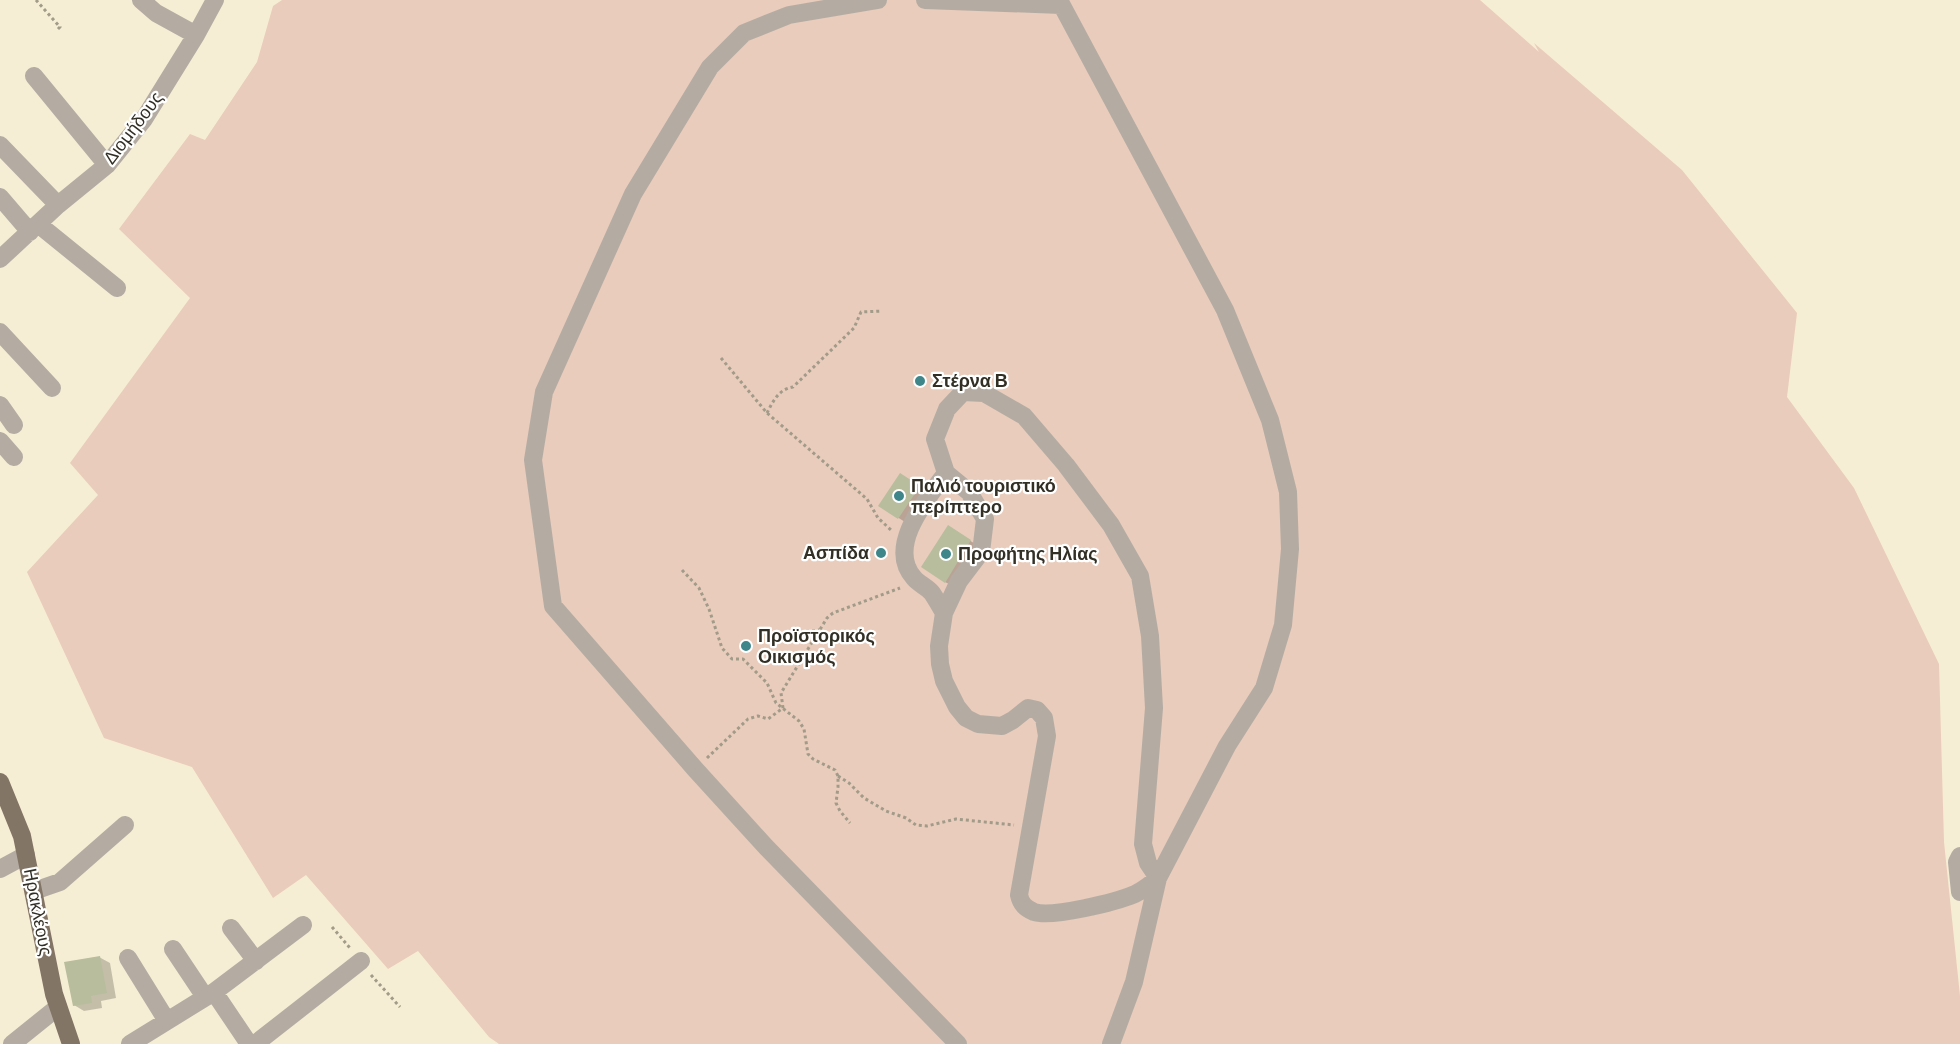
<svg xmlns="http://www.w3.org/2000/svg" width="1960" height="1044" viewBox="0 0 1960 1044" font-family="Rubik,sans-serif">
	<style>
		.green { fill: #e9ccbb }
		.shadow { fill: #0003 }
		.building { fill: #b8bd9e }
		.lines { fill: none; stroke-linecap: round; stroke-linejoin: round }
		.path { stroke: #a19b88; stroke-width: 3; stroke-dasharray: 3 3; stroke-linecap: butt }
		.minor { stroke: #b4aca3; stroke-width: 18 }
		.major { stroke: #837565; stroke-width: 18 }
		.poi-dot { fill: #3e8689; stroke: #fff; stroke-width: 2 }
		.labels { text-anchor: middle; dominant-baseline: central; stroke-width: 4.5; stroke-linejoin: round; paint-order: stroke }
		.street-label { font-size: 18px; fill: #322f25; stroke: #fff }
		.poi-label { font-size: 18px; font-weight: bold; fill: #322f25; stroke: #fff; text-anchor: start }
	</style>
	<rect width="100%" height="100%" fill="#f6eed4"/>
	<!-- green -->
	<path class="green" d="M282,0H1480L1539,52L1534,43L1682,170L1797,313L1787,397L1854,488L1939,664L1944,842L1960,996V1044H499L489,1037L418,951L388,969L306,875L273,898L192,767L104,738L27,572L98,495L70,463L190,298L119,229L190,134L205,140L257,62L273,6Z"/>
	<!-- shadow -->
	<path class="shadow" d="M901,475L926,490L905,522L880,506Z
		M958,533L980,547L955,587L945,582Z
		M99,957L110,963L116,998L101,1001L102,1008L84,1011L74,1005Z"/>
	<!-- building -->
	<path class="building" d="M900,473L920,486L898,519L878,506Z
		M948,525L971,540L945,583L921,567Z
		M100,956L107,993L91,996L92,1003L73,1006L64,962Z"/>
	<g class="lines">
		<!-- path -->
		<path class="path" d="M36,0L60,27L56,31
			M721,358L767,413L867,499L878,518L891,530
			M767,413C773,401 779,389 793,387L854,328L861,312L882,311
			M682,570L699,588L709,609L722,648L732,659H743L767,683L776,703L799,721L804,729L808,754L813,759L835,770L838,776V787L836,803L840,811L850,823
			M779,641L789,633L819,630
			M707,758L748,719L758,716L768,719L783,708L781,693L827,618L833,613L900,588
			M838,776L849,783L864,798L886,811L906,818L916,825L927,826L956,819L1014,825
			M332,927L350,948
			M371,975L400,1007"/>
		<!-- minor -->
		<path class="minor" d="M141,0L156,13L196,35
			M878,0L789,15L744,33L710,67L633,194L544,392L533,460L553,606L695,769L766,847L958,1044
			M925,0L1061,5
			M1059,0L1225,310L1270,420L1288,492L1290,549L1283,625L1264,688L1227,746L1158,878L1148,863L1143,844L1154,708L1150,636L1140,576L1111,525L1066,465L1024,416L984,393L963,392L947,409L935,439L946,473L969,492L985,519L981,552L959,581L944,613L939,646L940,664L944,681L957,707L966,718L978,724L1002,726L1013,720L1028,708L1037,710L1044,718L1047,736L1019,895C1021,904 1025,908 1034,912C1052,918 1116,902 1135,894C1143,890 1151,884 1158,878
			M34,76L107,165
			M0,145L58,205
			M0,197L30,232
			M38,224L117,288
			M0,259L58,205L107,165L144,119L196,35L215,0
			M0,332L52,388
			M0,405L14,425
			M0,441L14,457
			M944,613C940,606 936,599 932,593C927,587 919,584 914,578C886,547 926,500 946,473
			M1960,856L1957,862L1960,892
			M0,869L26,855
			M34,891L60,882L125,825
			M231,928L256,961
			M173,949L205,997
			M128,958L167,1021
			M214,992L249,1044
			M12,1044L58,1007
			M130,1044L214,992L303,925
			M255,1044L361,961
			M1111,1044L1134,982L1158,878"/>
		<!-- major -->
		<path class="major" d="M0,782L22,836L54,994L71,1044"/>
	</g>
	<!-- markers -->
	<g class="poi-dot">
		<circle cx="920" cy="381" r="6"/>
		<circle cx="899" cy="496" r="6"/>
		<circle cx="881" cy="553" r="6"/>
		<circle cx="946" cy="554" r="6"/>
		<circle cx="746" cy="646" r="6"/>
	</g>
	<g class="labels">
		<!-- street labels -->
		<g class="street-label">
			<text transform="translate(133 128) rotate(-53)">Διομήδους</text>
			<text transform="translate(38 912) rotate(79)">Ηρακλέους</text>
		</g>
		<!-- poi labels -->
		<g class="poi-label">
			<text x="932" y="381">Στέρνα Β</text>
			<text x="911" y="486">Παλιό τουριστικό<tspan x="911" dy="21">περίπτερο</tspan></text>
			<text x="869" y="553" text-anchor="end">Ασπίδα</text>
			<text x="958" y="554">Προφήτης Ηλίας</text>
			<text x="758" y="636">Προϊστορικός<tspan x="758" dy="21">Οικισμός</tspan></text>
		</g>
	</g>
</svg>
